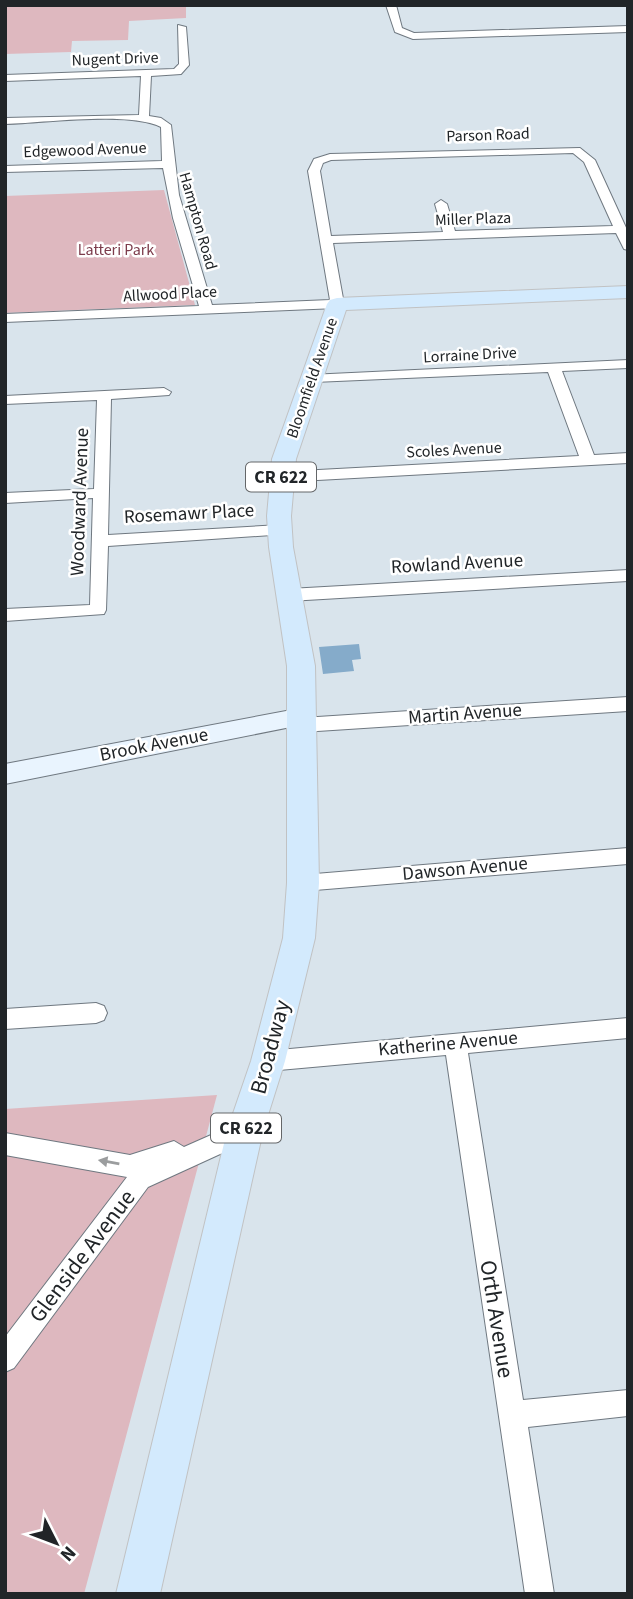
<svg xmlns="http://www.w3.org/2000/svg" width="633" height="1599" viewBox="0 0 633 1599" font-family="'Source Sans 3',sans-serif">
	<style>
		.green { fill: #deb8bf }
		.building { fill: #85abca }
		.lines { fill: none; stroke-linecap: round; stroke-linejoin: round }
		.minor-casing { stroke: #6f7880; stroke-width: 2 }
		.secondary-casing { stroke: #6f7880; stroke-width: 2 }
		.primary-casing { stroke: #c1c2c3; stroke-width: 2 }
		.minor { fill: #fff; fill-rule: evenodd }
		.secondary { fill: #e9f4fe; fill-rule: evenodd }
		.primary { fill: #d3eafd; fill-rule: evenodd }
		.oneway { fill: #9b9d9e }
		.labels { text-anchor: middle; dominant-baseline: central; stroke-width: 5; stroke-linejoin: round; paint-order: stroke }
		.far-street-label { font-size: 16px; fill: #212528; stroke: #fff }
		.far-park-label { font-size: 16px; fill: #7c3b4b; stroke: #fff }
		.shield { fill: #fff; stroke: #646668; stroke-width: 2 }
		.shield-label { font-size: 18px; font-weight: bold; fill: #212528 }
		.street-label { font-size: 19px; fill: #212528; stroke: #fff }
		.near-street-label { font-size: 23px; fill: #212528; stroke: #fff }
	</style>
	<rect width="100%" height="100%" fill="#d9e4ec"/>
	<!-- green -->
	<path class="green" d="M5,5H186V18L129,21L128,40L72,41L71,52L5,54Z
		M164,190L195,305L5,313V196Z
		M217,1095L84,1594H5V1109Z"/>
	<!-- building -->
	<path class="building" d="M359,644L361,659L352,660L354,671L323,674L319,647Z"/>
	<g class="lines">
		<defs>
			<path id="minor" d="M386,5H396L402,28L414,33L628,26V32L413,39L395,32Z
				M178,25L186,27L189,65L181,74L151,76L149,116L161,118L171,125L179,195L212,305L330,300L308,171L314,159L330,154L580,148L595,160L628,232V250L624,249L616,233L333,243L344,304L337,308L5,322V314L199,306L173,218L163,168L5,172V166L162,161L161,127C129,111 43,123 5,124V118L139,115L141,76L5,81V75L174,69L179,64ZM573,153L584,162L613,226L455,231L447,204L441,200L435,204L443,232L331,236L320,171L323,163L331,160Z
				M628,360V368L562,371L594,455L628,453V463L281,482L273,477L281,472L579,456L548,372L314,382L307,378L309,375Z
				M164,388L171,392L169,395L111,399L108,535L280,525L288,530L286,534L108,546L106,610L104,614L5,621V609L90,605L93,498L5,503V493L94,489L97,400L5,404V396Z
				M628,570V581L289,601L281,595L289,589Z
				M628,697V711L302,732L296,730L293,725L296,720L302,718Z
				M628,848V864L303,891L296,889L293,883L296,877L303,875Z
				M96,1003L104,1006L107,1013L104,1020L96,1023L5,1029V1009Z
				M628,1018V1038L468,1053L523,1400L628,1390V1416L528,1427L554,1594H525L446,1055L268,1071L260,1068L257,1061L260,1054L268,1051Z
				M245,1120L253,1123L257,1131L253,1139L148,1187L14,1368L5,1372V1337L127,1177L5,1155V1133L130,1155L174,1141L184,1147Z"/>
			<path id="secondary" d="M302,708L311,711L314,717L311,723L5,784V764Z"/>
			<path id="primary" d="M628,286V298L346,310L296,459L291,516L293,547L315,666L319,883L315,938L285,1061L263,1131L160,1594H116L227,1131L251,1061L283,938L287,883V666L269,547L267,516L272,459L327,304L330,300L337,298Z"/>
		</defs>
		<!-- minor casing -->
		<use href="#minor" class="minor-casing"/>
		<!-- secondary casing -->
		<use href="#secondary" class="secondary-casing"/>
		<!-- primary casing -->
		<use href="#primary" class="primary-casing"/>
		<!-- minor -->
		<use href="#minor" class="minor"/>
		<!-- secondary -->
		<use href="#secondary" class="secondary"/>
		<!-- primary -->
		<use href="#primary" class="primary"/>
	</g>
	<!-- one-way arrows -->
	<defs><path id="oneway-solid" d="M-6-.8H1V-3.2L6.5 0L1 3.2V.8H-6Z" transform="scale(1.75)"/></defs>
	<use class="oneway" href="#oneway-solid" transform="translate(109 1162) rotate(-170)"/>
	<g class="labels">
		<!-- far-street labels -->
		<g class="far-street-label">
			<text transform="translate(115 59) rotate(-2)">Nugent Drive</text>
			<text transform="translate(488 135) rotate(-2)">Parson Road</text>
			<text transform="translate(85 150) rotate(-2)">Edgewood Avenue</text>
			<text transform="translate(473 219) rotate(-2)">Miller Plaza</text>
			<text transform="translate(198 221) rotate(74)">Hampton Road</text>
			<text transform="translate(170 294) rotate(-3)">Allwood Place</text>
			<text transform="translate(470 355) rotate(-3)">Lorraine Drive</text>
			<text transform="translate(312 378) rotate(-71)">Bloomfield Avenue</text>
			<text transform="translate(454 450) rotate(-3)">Scoles Avenue</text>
		</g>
		<!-- far-park labels -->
		<g class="far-park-label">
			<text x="116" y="250">Latteri Park</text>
		</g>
		<!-- shield labels -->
		<g class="shield">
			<rect x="246" y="462.5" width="70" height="29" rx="5"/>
			<rect x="211" y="1113.5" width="70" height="29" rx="5"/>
		</g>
		<g class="shield-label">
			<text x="281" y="477">CR 622</text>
			<text x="246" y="1128">CR 622</text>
		</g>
		<!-- street labels -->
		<g class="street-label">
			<text transform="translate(80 502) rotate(-88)">Woodward Avenue</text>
			<text transform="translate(189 514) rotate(-3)">Rosemawr Place</text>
			<text transform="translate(457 564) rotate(-3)">Rowland Avenue</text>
			<text transform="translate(465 714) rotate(-4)">Martin Avenue</text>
			<text transform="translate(154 745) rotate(-11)">Brook Avenue</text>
			<text transform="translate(465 869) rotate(-5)">Dawson Avenue</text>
			<text transform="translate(448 1044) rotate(-5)">Katherine Avenue</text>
		</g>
		<!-- near-street labels -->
		<g class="near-street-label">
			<text transform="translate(270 1047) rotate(-75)">Broadway</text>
			<text transform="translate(82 1256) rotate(-53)">Glenside Avenue</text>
			<text transform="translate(497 1319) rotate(81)">Orth Avenue</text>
		</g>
	</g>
	<!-- border -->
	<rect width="633" height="1599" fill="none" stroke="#212528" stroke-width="14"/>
	<!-- north arrow -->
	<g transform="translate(56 1543) rotate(132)" stroke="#ffffff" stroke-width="5" paint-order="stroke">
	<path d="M0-5L12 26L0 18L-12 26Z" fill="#212528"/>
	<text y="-10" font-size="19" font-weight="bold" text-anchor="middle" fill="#212528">N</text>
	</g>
</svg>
